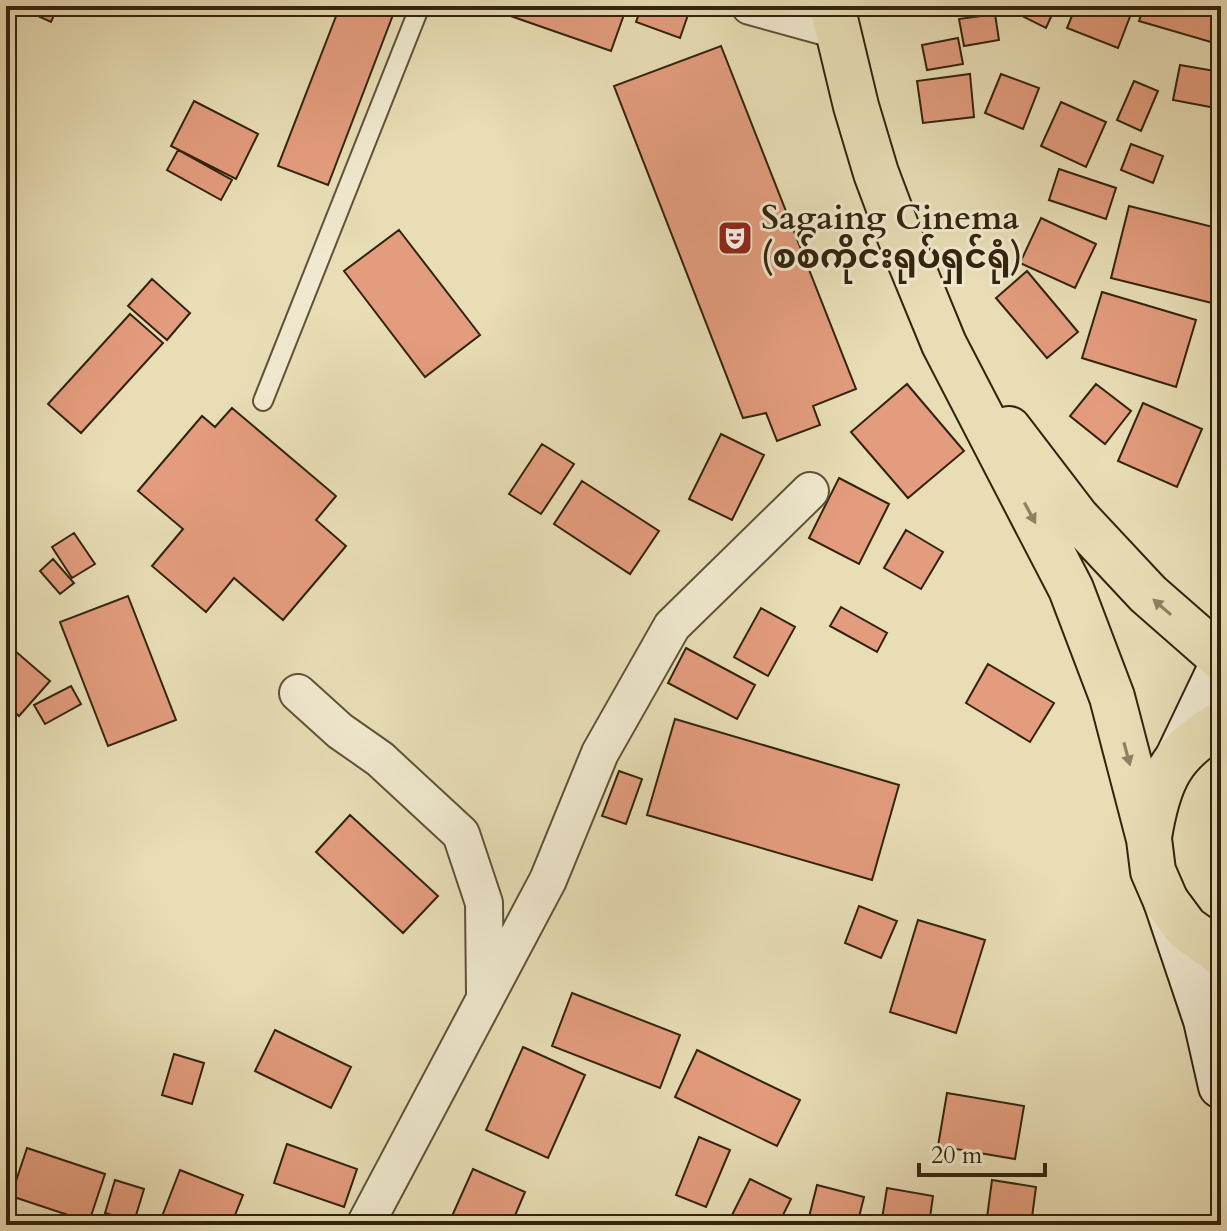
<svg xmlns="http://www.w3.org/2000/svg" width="1227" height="1231" viewBox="0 0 1227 1231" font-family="Cardo,'Noto Sans Myanmar',serif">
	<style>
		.building { fill: #e39c7d; stroke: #33230e; stroke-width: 2 }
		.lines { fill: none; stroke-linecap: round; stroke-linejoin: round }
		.lane-casing { stroke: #605238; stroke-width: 22 }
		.street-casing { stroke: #605238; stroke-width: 40 }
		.secondary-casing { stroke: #33230e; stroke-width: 48 }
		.highway-casing { stroke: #33230e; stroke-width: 48 }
		.lane { stroke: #f0e9cf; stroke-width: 18 }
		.street { stroke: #f0e9cf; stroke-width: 36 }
		.secondary { stroke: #f0e9cf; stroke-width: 44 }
		.highway { stroke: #e8ddb5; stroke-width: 44 }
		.oneway { fill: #8e8062 }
		.labels { text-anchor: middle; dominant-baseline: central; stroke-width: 6; stroke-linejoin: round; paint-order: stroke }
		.poi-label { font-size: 34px; font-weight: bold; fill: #33230e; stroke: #f0e9cf; text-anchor: start }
	</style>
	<rect width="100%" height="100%" fill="#e8ddb5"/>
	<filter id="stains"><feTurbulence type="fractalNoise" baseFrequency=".0025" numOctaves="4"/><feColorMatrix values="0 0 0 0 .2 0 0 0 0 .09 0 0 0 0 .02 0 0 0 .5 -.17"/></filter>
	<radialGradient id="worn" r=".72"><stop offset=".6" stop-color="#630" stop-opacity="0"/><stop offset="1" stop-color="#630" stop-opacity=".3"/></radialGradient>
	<!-- building -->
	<path class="building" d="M16,6H58L51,22Z
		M340,6L396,7L328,185L278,166Z
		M482,6H627L611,51Z
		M642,6H691L680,38L636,22Z
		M1002,6H1056L1046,28Z
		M1076,6H1134L1118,48L1067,28Z
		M1144,6H1221V45L1139,21Z
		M995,14L999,40L964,46L959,19Z
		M958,38L963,64L927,70L922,45Z
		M721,46L856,389L813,406L820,425L777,441L766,413L743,418L614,86Z
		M1180,65L1221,72V109L1173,100Z
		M970,74L974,117L923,123L917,81Z
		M1001,74L1039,88L1023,129L985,113Z
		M1134,81L1158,91L1141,131L1117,120Z
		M194,101L258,134L236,179L171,146Z
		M1061,102L1106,122L1086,167L1041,146Z
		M1131,144L1163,156L1153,183L1121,170Z
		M178,150L232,180L221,200L167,170Z
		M1059,169L1116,188L1106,219L1049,200Z
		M1129,206L1221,229V283L1216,304L1111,278Z
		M1041,218L1096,244L1075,288L1020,263Z
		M399,230L480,335L425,377L344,271Z
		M1027,271L1078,332L1047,358L996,298Z
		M152,279L190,313L167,340L128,306Z
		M1102,292L1196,320L1176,387L1082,358Z
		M130,314L163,343L81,433L48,404Z
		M907,384L964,451L908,498L851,432Z
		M1096,384L1131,411L1105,444L1070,416Z
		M1143,403L1202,429L1177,487L1118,461Z
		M232,408L336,496L316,520L346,546L283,620L234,578L206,612L152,566L183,529L138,491L202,416L215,427Z
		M721,434L764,455L732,520L689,499Z
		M542,444L574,464L541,514L509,494Z
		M839,478L889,504L859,564L809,538Z
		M582,481L659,531L630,574L554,524Z
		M906,530L943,552L921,589L884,568Z
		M74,533L95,564L72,578L52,547Z
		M53,559L74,583L60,594L40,571Z
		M128,596L176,720L108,746L60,622Z
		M841,607L887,633L877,652L830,626Z
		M761,608L795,627L768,676L734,657Z
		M7,644L50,681L19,716L6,705Z
		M686,648L755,685L737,719L668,683Z
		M988,664L1054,703L1030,742L966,703Z
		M71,686L81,704L45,724L34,705Z
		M675,719L899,785L872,880L647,815Z
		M619,771L642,779L626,824L602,816Z
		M350,815L438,896L403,933L316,852Z
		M859,906L897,921L881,958L845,943Z
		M918,920L985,940L956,1033L890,1012Z
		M572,993L680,1035L660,1088L552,1046Z
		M275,1030L351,1067L331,1108L255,1071Z
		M523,1047L585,1075L548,1158L486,1130Z
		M697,1050L800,1100L777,1146L675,1097Z
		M174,1054L204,1063L192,1104L162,1095Z
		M947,1093L1024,1106L1015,1159L938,1146Z
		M699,1137L730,1150L706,1207L676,1195Z
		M287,1144L357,1169L344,1207L274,1183Z
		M27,1148L105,1174L89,1222L11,1196Z
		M473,1169L525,1192L511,1225H448Z
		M180,1170L243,1195L231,1225L159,1224Z
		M750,1179L791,1199L778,1225H727Z
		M115,1180L144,1189L134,1222L105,1213Z
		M992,1180L1036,1187L1031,1225H986Z
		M817,1185L864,1197L857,1225H824L808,1221Z
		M887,1188L933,1196L929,1225H881Z"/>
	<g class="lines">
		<defs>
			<path id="lane" d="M263,401L420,6"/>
			<path id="street" d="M750,6L837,30
				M298,693L340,731L380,759L461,834L484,903L485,994
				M365,1225L548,880L600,753L672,626L810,491"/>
			<path id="secondary" d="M1178,757L1221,667
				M1166,901L1206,1020L1221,1086"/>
			<path id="highway" d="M832,6L856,106L876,173L900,237L944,344L1071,589L1112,697L1149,839L1153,871L1166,901L1186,928L1221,953
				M1009,429L1077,518L1148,594L1221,658
				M1149,837C1158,782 1170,752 1221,724"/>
		</defs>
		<!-- lane casing -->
		<use href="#lane" class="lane-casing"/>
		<!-- street casing -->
		<use href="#street" class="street-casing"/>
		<!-- secondary casing -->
		<use href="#secondary" class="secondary-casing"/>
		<!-- highway casing -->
		<use href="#highway" class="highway-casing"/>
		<!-- lane -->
		<use href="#lane" class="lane"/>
		<!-- street -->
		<use href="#street" class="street"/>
		<!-- secondary -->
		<use href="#secondary" class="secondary"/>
		<!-- highway -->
		<use href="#highway" class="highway"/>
	</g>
	<!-- one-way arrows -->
	<defs><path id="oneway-solid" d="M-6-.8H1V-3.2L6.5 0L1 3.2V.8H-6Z" transform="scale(2)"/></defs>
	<g class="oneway">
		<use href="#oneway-solid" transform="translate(1030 513) rotate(62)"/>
		<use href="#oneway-solid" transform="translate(1162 607) rotate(-139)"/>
		<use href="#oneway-solid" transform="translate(1127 754) rotate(75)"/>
	</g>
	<!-- icons -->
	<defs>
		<symbol id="theatre-square" viewBox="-11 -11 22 22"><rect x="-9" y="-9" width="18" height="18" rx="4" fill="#8f2418" stroke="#f0e9cf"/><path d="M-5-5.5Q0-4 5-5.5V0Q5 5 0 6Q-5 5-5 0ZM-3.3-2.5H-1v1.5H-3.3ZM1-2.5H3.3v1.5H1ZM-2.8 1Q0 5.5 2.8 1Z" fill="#fff"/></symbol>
	</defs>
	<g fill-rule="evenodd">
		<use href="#theatre-square" x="715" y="218" width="40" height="40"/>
	</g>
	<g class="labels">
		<!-- poi labels -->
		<g class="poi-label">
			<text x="761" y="218">Sagaing Cinema<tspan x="761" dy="39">(စစ်ကိုင်းရုပ်ရှင်ရုံ)</tspan></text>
		</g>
	</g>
	<!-- margin -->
	<rect width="1227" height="1231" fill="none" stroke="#e8ddb5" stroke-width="32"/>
	<rect x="8" y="8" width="1211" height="1215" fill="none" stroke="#33230e" stroke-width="4"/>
	<rect x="16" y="16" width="1195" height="1199" fill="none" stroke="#33230e" stroke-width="2"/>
	<!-- scale -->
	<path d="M919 1163v12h126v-12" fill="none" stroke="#33230e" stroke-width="4"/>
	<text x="931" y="1163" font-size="24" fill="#33230e" stroke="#f0e9cf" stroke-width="6" paint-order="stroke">20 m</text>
	<rect width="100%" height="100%" filter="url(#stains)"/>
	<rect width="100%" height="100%" fill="url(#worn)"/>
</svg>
